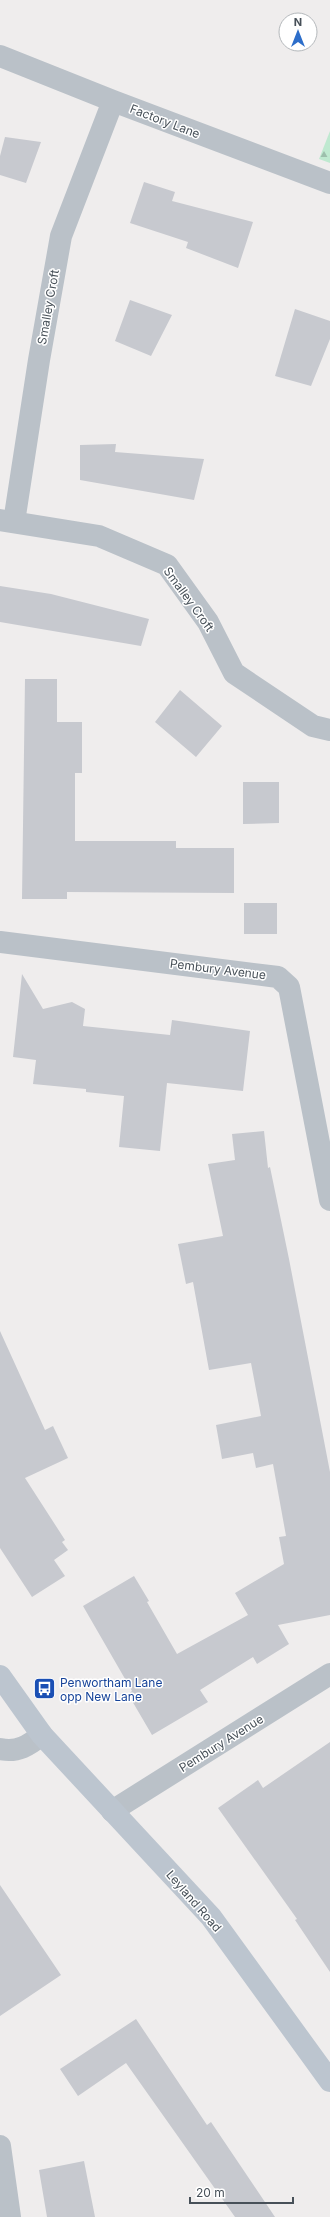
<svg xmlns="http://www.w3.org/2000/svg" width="330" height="2217" viewBox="0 0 330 2217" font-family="Inter,sans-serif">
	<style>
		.forest { fill: url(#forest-firs) }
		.building { fill: #c7c9cf }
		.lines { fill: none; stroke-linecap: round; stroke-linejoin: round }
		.minor { stroke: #bac1c8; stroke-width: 22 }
		.secondary { stroke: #bcc5cf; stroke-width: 22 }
		.labels { text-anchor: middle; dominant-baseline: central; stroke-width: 3; stroke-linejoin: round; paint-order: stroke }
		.street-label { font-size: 12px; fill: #475058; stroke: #fff }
		.transit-label { font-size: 12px; fill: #164399; stroke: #fff; text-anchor: start }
	</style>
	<defs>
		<pattern id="forest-firs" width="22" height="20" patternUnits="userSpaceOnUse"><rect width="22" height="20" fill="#bfe9d0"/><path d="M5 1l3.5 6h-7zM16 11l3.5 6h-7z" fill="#9dbfac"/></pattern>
	</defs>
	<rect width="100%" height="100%" fill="#efeded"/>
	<!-- forest -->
	<path class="forest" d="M330,131V163L319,159Z"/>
	<!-- building -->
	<path class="building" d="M5,137L41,142L26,183L0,175V156Z
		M144,182L175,192L172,201L253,222L238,268L186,248L188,242L130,223Z
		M130,300L172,315L151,356L115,341Z
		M295,309L330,321V339L311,386L275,376Z
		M116,444L115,452L204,459L194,500L80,480V445Z
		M0,586L51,594L149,619L141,646L0,622Z
		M25,679H57V722H82V773H75V841H176V848H234V893L67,892V899H22Z
		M180,690L222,726L196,757L155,722Z
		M243,782H279V823L243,824Z
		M244,903H277V934H244Z
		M22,974L43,1009L72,1002L85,1009L83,1026L170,1035L172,1020L250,1031L243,1091L167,1083L160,1151L119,1147L124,1096L86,1092V1089L33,1084L36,1060L13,1057Z
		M264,1131L268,1168L270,1167L289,1259L330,1472V1615L278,1625L289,1644L257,1664L253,1657L200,1690L208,1702L152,1735L128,1694L132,1691L83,1606L134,1576L149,1601L147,1602L177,1654L248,1615L235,1593L284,1564L279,1537L286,1536L273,1464L256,1468L253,1453L222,1459L216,1425L261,1416L251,1363L209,1370L193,1282L186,1284L178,1244L223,1236L208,1164L235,1160L232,1134Z
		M0,1331L45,1430L53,1426L68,1458L25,1478L65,1540L62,1542L68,1550L54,1560L65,1576L32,1597L0,1548Z
		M330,1742V1972L295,1920L297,1919L218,1808L258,1780L263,1788Z
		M0,1885L61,1975L0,2016Z
		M136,2019L207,2125L211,2122L275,2217H235L126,2063L78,2096L60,2069Z
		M84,2161L95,2217H47L39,2170Z"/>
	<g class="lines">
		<!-- minor -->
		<path class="minor" d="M0,56L113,101L330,183
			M0,520L99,536L167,565L208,622L234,673L313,726L330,730
			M14,522L39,360L61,236L113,101
			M0,942L278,977L289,987L330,1200
			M0,1749C18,1753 29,1745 42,1735
			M112,1811L330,1674
			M0,2146L10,2217"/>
		<!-- secondary -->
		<path class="secondary" d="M0,1676L42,1735L211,1917L330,2081"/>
	</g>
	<!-- icons -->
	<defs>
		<symbol id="bus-square" viewBox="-11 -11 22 22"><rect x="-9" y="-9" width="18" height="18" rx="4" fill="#1a4fb4" stroke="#fff"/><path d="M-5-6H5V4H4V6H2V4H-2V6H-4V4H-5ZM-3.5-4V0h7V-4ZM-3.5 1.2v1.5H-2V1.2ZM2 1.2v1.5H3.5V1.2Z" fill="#fff"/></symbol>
	</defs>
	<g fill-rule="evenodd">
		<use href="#bus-square" x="32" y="1676" width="25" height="25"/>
	</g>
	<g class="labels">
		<!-- street labels -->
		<g class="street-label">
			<text transform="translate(165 121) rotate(21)">Factory Lane</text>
			<text transform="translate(48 307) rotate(-80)">Smalley Croft</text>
			<text transform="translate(189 599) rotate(54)">Smalley Croft</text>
			<text transform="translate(218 969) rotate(7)">Pembury Avenue</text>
			<text transform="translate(221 1743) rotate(-32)">Pembury Avenue</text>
			<text transform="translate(194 1901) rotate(49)">Leyland Road</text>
		</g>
		<!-- transit labels -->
		<g class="transit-label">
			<text x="60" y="1682">Penwortham Lane<tspan x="60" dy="14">opp New Lane</tspan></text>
		</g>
	</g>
	<!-- north arrow -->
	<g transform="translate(298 32)"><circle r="19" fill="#ffffff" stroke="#b5b9bc"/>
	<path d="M0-3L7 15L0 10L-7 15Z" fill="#2d6eca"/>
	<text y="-6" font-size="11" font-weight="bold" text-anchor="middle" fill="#475058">N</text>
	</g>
	<!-- scale -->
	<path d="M190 2197v6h103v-6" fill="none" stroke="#475058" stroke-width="2"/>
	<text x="196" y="2197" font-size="12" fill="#475058" stroke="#ffffff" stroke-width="3" paint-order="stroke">20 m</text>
</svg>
